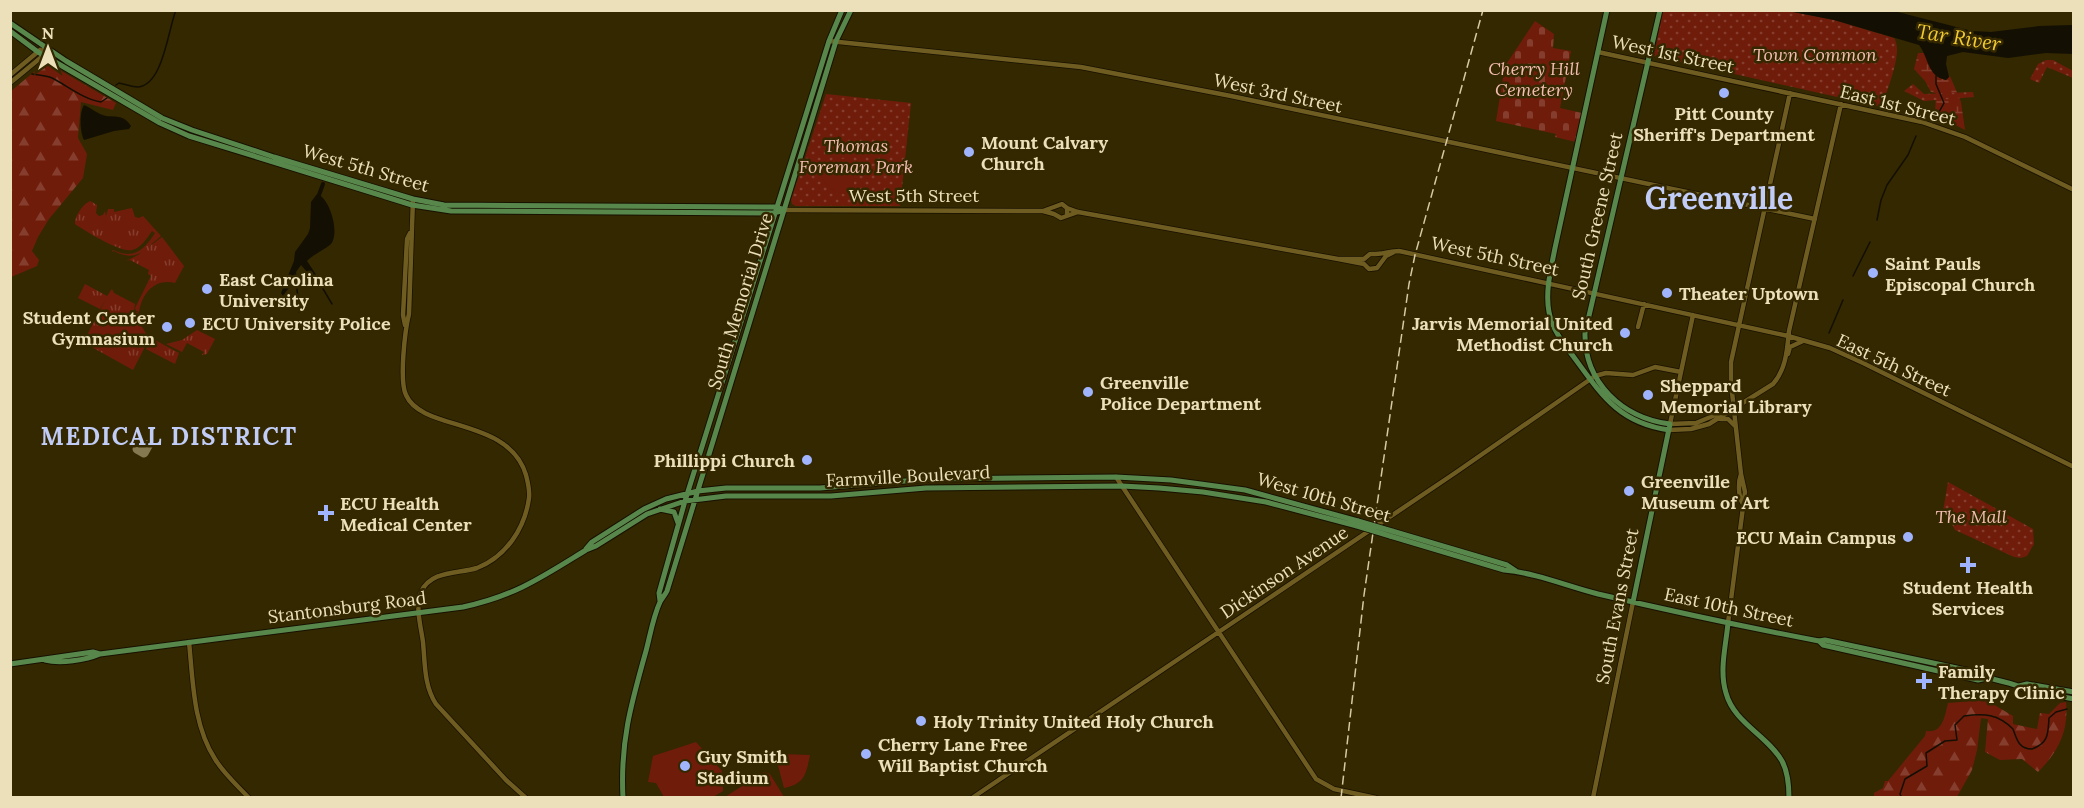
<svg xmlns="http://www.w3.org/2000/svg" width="2084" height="808" viewBox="0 0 2084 808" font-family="Lora,serif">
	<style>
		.grass { fill: url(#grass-tufts) }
		.forest { fill: url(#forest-firs) }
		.wetland { fill: url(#wetland-marsh) }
		.cemetery { fill: url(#cemetery-stones) }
		.park { fill: url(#park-dots) }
		.pitch { fill: #701c0b }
		.water { fill: #130f03 }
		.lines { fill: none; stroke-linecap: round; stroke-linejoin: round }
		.stream { stroke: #130f03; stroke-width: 1.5 }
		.canal { stroke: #130f03; stroke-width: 4 }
		.taxiway { stroke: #857952; stroke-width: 9 }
		.secondary-casing { stroke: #181100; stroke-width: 6 }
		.primary-casing { stroke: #181100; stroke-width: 7 }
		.secondary { stroke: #6e5c20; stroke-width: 4.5 }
		.primary { stroke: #58874c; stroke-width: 5 }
		.rail { stroke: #d6caa5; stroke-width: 1.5; stroke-dasharray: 9 4.5; stroke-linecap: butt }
		.primary-bridge-casing { stroke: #181100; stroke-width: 7; stroke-linecap: butt }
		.primary-bridge { stroke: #58874c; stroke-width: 5 }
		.poi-dot { fill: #a0b3fd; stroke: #342800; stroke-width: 2 }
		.labels { text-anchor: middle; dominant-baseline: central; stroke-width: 5; stroke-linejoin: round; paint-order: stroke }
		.street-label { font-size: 18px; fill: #ece0bb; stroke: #342800 }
		.park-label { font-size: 18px; font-style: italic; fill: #f3bdb1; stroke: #342800 }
		.poi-label { font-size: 18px; font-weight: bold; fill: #ece0bb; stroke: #342800; text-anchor: start }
		.water-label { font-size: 20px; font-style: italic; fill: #f2ca31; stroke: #342800 }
		.district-label { font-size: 24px; font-weight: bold; letter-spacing: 1.5px; fill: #c1cdf7; stroke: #342800 }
		.town-label { font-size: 30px; font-weight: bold; fill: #c1cdf7; stroke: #342800 }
	</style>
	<defs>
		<pattern id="grass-tufts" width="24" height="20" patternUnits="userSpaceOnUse" patternTransform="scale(1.5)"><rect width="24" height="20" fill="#701c0b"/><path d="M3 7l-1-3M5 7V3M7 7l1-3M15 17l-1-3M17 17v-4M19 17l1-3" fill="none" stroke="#853d2d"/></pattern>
		<pattern id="forest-firs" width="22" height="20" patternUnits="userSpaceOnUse" patternTransform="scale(1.5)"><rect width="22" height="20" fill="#701c0b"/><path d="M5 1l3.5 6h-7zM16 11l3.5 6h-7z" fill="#853d2d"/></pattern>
		<pattern id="wetland-marsh" width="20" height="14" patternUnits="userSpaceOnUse" patternTransform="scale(1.5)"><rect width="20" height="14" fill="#701c0b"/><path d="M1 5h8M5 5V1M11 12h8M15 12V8" fill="none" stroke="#853d2d"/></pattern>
		<pattern id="cemetery-stones" width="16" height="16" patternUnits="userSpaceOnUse" patternTransform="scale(1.5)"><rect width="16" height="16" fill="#701c0b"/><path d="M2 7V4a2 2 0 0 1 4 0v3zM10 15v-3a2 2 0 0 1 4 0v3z" fill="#853d2d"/></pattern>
		<pattern id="park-dots" width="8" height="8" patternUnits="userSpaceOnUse" patternTransform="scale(1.5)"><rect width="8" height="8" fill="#701c0b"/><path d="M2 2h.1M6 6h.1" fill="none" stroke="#853d2d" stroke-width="1.8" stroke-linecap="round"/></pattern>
	</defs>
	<rect width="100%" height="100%" fill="#342800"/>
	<!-- grass -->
	<path class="grass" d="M90,201L97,205L96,213L99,216L103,215L105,211L106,216L108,209H114V212L132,208L135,217L139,218L143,216L161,236C144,250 137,263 114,251L112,252L113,250C134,260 144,250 155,233L152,231C147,238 141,248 132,250C121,253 85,231 75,224C74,217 83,204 90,201Z
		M162,237L184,266L175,283C155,278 142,293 139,312L136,311L135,308L151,276L148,274L149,270L130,260L126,261L138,255Z
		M85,284L107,296L112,289L114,293L135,304L134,311L139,313L141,325L149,339L133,370L88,345L89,338L87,335L106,299L100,309L78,298Z
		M197,330L215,339L207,354L202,355L204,352L187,343L182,352L166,344L182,340Z
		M153,339L179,353L175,364L146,349Z"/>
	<!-- forest -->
	<path class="forest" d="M46,62L116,103L113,110L81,102L78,138L87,154L83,178L49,219L38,237L32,251L39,260L37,266L11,277V91Z
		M1986,700L2013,716V724L2037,729L2040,713L2049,714L2060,703L2066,702C2069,731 2058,752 2038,772L2022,759L2000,760L1985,752L1988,719L1981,718L1977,750L1972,770L1957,797H1874V793L1883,788L1885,781H1888L1925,736L1926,731C1943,734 1945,715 1948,703Z"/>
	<!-- wetland -->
	<path class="wetland" d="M1918,53H1925C1930,66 1931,76 1946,80L1950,76L1961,102L1965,130L1935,114L1936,93L1931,92L1925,81L1914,69Z"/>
	<!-- cemetery -->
	<path class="cemetery" d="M1535,21L1554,34L1553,48L1571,51L1560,108L1582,113L1576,142L1555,137L1556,134L1496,121L1505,66Z"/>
	<!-- park -->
	<path class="park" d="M1663,10L1788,11L1834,20L1894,38C1904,52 1886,91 1882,107L1654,56Z
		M2046,60H2053L2073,71V78L2047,67L2039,83L2030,79L2038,64Z
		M1913,84L1924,94L1973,92L1974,97L1924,101L1904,91Z
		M826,94L911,103L900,206H796L792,204L791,200Z
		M1948,482L2033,529L2034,544L2027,556L2021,558L2014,557L1955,530L1946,513L1943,511Z"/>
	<!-- pitch -->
	<path class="pitch" d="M847,158L852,162L855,194C833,196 823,184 817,164Z
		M696,742L722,771L723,791L713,797H664L656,783L648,782L653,756Z
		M779,754L810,755C806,774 805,784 784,788L776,758Z
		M764,772L770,774L784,797H725Z"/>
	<!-- water -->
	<path class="water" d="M1788,11H1894L1972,31L1991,32L2039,26L2073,25V54L2046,53L2008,58L1963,52L1947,56L1946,64L1949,77L1946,80C1927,76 1929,58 1919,45L1834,20Z
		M84,105C91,108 99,115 106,116C117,117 124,115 131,126L129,129L114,131L84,140C80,132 79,113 84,105Z
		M317,194C330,198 340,233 331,244C324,250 314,254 307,261L317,276L313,279L301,265L296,272L298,288H295L293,282L283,296L281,293L294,261L295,252L308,234L310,228L311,202Z"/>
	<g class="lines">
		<!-- stream -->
		<path class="stream" d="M32,74C38,75 46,75 52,78C68,86 83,99 101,102L107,98
			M1936,76V84L1944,103L1939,112
			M116,85L119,83C125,84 132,87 138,87C163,85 168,30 176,10
			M1877,220L1881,200L1887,185L1908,155L1916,136
			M1853,276L1870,242
			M316,277L332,304
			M297,289L299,312
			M1829,333L1843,300
			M1902,798L1900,794L1905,779L1927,766L1926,753L1945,741L1957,740L1955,725L1964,716C1984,713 1998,714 2013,729C2017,740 2019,749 2032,749C2049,743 2048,733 2049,718L2056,712L2067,709"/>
		<!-- canal -->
		<path class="canal" d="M319,195L323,184"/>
		<!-- taxiway -->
		<path class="taxiway" d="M137,449L144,453L149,444"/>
		<defs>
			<path id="secondary" d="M829,41L1081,67L1231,96L1815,219
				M1598,52L1922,122L1965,137L2074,190
				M10,75L40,50
				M10,83L44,55V47
				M413,199L409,314C405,330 399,381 406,395C422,432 509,417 526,475C528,483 530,490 529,498C525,528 506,557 477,568C458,574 431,570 421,592C415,607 421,627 423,642C425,663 424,686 436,704L506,780L526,798
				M1067,208L1078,212L1338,259L1364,264L1369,269L1377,268L1386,256L1394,252
				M784,210L1043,211L1054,214
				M1043,211L1062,204L1067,208V214
				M1054,214L1061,218L1078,212
				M1338,259H1364
				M1364,259L1370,254C1380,255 1389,251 1399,251L1788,336L1830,348L1863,363L2074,467
				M1693,315L1670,424L1696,423L1732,408
				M405,325L403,315L407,239L410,233
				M1638,327L1644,304
				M1788,354L1790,347L1803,341
				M1720,419H1728L1735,426
				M1669,430L1691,429L1709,424L1773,384C1786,369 1787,351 1789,331L1841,104
				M1741,474C1738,482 1738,497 1743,504
				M1116,477L1316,779L1334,789L1376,798
				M1728,623L1745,492L1741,474L1731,383V362L1790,93
				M189,642C193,681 193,725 215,759C224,774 237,785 249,798
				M972,798L1455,473L1595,376L1606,373L1633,375L1655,367L1681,372
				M1593,798L1633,602"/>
			<path id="primary" d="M1607,10L1555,248C1551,269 1545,291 1549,312C1552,329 1563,343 1573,356C1601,394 1618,423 1669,430
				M10,23L66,61L162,118L192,130L274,157L413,199L444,205L777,207L784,210
				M10,31L38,52L160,123L189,136L412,205L451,211L775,213L784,210
				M660,509L674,512L678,523
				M1392,531L1507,565L1516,571
				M1390,536L1504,570C1536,573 1567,586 1598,594C1671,611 1745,627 1819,641L1825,640L1980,673C1993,683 2012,680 2025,690L2074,699
				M586,549L592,542L644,509L666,499L698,491L726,488H820L929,479L1116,477L1171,480L1245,490L1358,521
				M660,601L659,593L685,501L829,41L842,10
				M1633,602L1670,424C1622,418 1584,382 1585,333L1660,10
				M1728,623C1726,645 1719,671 1726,693C1734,723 1767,735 1782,761C1788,772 1789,785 1789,798
				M1819,641L1823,645L1978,680L1987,678
				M45,660C60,664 86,660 100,654L463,607C515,596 542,577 586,550L596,546L647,514L685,501L726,496H831L926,488L1122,486L1159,488L1203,492L1266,502L1357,526
				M10,664L93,652L100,654
				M2019,686L2027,684L2074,692
				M623,798C620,742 631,704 646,651C650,636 653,617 660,602C662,598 665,595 667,591L836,41L851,10"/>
		</defs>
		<!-- secondary casing -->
		<use href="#secondary" class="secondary-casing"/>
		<!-- primary casing -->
		<use href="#primary" class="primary-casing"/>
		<!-- secondary -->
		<use href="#secondary" class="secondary"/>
		<!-- primary -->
		<use href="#primary" class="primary"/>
		<!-- rail -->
		<path class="rail" d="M1341,798L1364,595L1409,284L1415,255L1483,10"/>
		<defs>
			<path id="primary-bridge" d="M1358,521L1392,531
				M1357,526L1390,536"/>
		</defs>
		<!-- primary-bridge casing -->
		<use href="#primary-bridge" class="primary-bridge-casing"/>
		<!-- primary-bridge -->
		<use href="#primary-bridge" class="primary-bridge"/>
	</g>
	<!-- markers -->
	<g class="poi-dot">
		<circle cx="1724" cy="93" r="6"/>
		<circle cx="969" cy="152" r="6"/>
		<circle cx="1873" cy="273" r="6"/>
		<circle cx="207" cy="289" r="6"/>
		<circle cx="1667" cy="293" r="6"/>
		<circle cx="190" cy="323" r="6"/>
		<circle cx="167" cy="327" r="6"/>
		<circle cx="1625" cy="333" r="6"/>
		<circle cx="1088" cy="392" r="6"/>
		<circle cx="1648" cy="395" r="6"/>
		<circle cx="807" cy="460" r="6"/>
		<circle cx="1629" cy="491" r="6"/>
		<path d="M323 504h6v6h6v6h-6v6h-6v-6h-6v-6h6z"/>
		<circle cx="1908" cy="537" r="6"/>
		<path d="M1965 556h6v6h6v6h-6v6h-6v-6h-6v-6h6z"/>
		<path d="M1921 672h6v6h6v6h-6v6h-6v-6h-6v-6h6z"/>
		<circle cx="921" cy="721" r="6"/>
		<circle cx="866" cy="754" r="6"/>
		<circle cx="685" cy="766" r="6"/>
	</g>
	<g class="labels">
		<!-- street labels -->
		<g class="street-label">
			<text transform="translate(1673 54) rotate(12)">West 1st Street</text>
			<text transform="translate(1278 93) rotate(12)">West 3rd Street</text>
			<text transform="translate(1898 105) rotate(14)">East 1st Street</text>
			<text transform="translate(366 168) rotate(16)">West 5th Street</text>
			<text x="914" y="195">West 5th Street</text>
			<text transform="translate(1597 216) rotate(-77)">South Greene Street</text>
			<text transform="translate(1495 256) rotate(12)">West 5th Street</text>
			<text transform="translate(740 301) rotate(-73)">South Memorial Drive</text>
			<text transform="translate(1894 365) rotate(25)">East 5th Street</text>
			<text transform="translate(908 476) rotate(-3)">Farmville Boulevard</text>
			<text transform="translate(1324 497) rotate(16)">West 10th Street</text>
			<text transform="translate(1284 572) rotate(-34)">Dickinson Avenue</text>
			<text transform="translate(1617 606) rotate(-79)">South Evans Street</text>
			<text transform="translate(347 607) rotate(-7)">Stantonsburg Road</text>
			<text transform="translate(1729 607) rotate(12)">East 10th Street</text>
		</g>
		<!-- park labels -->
		<g class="park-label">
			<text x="1815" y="54">Town Common</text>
			<text x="1534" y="68">Cherry Hill<tspan x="1534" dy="21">Cemetery</tspan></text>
			<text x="856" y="145">Thomas<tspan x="856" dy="21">Foreman Park</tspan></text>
			<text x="1971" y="516">The Mall</text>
		</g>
		<!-- poi labels -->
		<g class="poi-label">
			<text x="1724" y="113" text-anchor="middle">Pitt County<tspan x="1724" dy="21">Sheriff's Department</tspan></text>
			<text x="981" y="142">Mount Calvary<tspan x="981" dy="21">Church</tspan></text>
			<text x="1885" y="263">Saint Pauls<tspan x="1885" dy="21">Episcopal Church</tspan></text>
			<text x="219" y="279">East Carolina<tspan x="219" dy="21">University</tspan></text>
			<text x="1679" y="293">Theater Uptown</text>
			<text x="155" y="317" text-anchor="end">Student Center<tspan x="155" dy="21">Gymnasium</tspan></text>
			<text x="202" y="323">ECU University Police</text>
			<text x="1613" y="323" text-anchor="end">Jarvis Memorial United<tspan x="1613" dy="21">Methodist Church</tspan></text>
			<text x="1100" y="382">Greenville<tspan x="1100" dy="21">Police Department</tspan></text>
			<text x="1660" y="385">Sheppard<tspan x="1660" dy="21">Memorial Library</tspan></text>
			<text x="795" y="460" text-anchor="end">Phillippi Church</text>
			<text x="1641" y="481">Greenville<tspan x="1641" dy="21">Museum of Art</tspan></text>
			<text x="340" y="503">ECU Health<tspan x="340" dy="21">Medical Center</tspan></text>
			<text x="1896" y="537" text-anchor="end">ECU Main Campus</text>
			<text x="1968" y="587" text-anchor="middle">Student Health<tspan x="1968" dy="21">Services</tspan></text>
			<text x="1938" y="671">Family<tspan x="1938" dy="21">Therapy Clinic</tspan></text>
			<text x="933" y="721">Holy Trinity United Holy Church</text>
			<text x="878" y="744">Cherry Lane Free<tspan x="878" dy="21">Will Baptist Church</tspan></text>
			<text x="697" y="756">Guy Smith<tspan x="697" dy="21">Stadium</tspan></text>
		</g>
		<!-- water labels -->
		<g class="water-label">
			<text transform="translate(1959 37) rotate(9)">Tar River</text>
		</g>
		<!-- district labels -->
		<g class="district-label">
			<text x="169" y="436">MEDICAL DISTRICT</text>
		</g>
		<!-- town labels -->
		<g class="town-label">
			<text x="1719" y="198">Greenville</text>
		</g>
	</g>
	<!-- border -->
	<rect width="2084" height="808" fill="none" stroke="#ece0bb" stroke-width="24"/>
	<!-- north arrow -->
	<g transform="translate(48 48)" stroke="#342800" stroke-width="4.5" paint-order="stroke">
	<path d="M0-4.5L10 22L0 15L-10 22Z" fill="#ece0bb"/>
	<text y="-9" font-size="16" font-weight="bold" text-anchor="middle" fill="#ece0bb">N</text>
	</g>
</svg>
